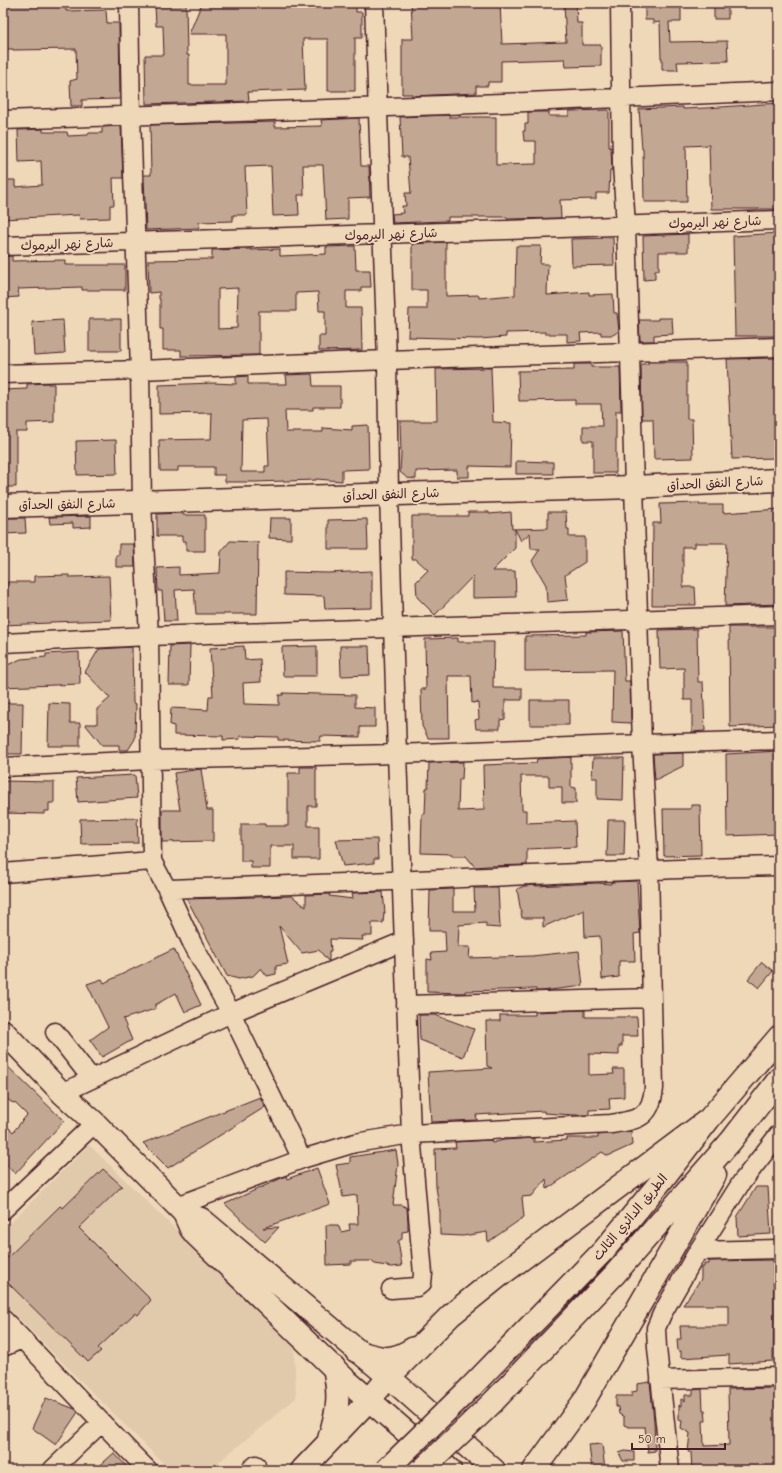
<svg xmlns="http://www.w3.org/2000/svg" width="782" height="1473" viewBox="0 0 782 1473" font-family="'Comic Neue','Playpen Sans Arabic',sans-serif">
	<style>
		.built { fill: #e1c9ac }
		.building { fill: #c2a792; stroke: #4a1f2b; fill-rule: evenodd }
		.lines { fill: none; stroke-linecap: round; stroke-linejoin: round }
		.minor-casing { stroke: #4a1f2b; stroke-width: 21 }
		.major-casing { stroke: #4a1f2b; stroke-width: 25 }
		.highway-casing { stroke: #4a1f2b; stroke-width: 25 }
		.minor { stroke: #eed8b7; stroke-width: 18 }
		.major { stroke: #eed8b7; stroke-width: 22 }
		.highway { stroke: #eed8b7; stroke-width: 22 }
		.highway-bridge-casing { stroke: #4a1f2b; stroke-width: 25; stroke-linecap: butt }
		.highway-bridge { stroke: #eed8b7; stroke-width: 22 }
		.labels { text-anchor: middle; dominant-baseline: central; stroke-width: 3.5; stroke-linejoin: round; paint-order: stroke }
		.street-label { font-size: 13px; fill: #4a1f2b; stroke: #eed8b7 }
	</style>
	<rect width="100%" height="100%" fill="#eed8b7"/>
	<filter id="ink" filterUnits="userSpaceOnUse"><feTurbulence type="fractalNoise" baseFrequency=".025" numOctaves="2"/><feDisplacementMap in="SourceGraphic" scale="8" xChannelSelector="R" yChannelSelector="G"/><feConvolveMatrix kernelMatrix="1 2 1 2 8 2 1 2 1" color-interpolation-filters="sRGB"/></filter>
	<g filter="url(#ink)">
		<!-- built -->
		<path class="built" d="M89,1145L294,1345L296,1398L209,1470H170L3,1303V1230Z"/>
		<!-- building -->
		<path class="building" d="M3,3H66V11L106,10L107,23H119L120,99L82,100V106H71L70,81L77,79L76,49L13,50V49H3Z
			M155,3H186L187,55H189V85H226V34H189L202,3H356V12H362V38H355V91H328V39H303L305,90L248,92L249,101L146,104L145,55H164L163,26H156Z
			M411,3H500L502,44L566,42L564,3H576L577,23H582V45H601V66L566,67L565,59L501,61V82H488V86H476V93L412,96V94H402V39H413Z
			M645,3H681V22H669L670,42L727,41L728,61L677,62L678,70H662V58H661L660,22L653,23V20H645Z
			M714,3H728V19H714Z
			M779,103V209H711L709,145L686,146L687,202H644L643,149H642L639,109L683,107V109L706,108Z
			M609,110V147H611L612,170H610L609,193H596V199L560,200L561,218L507,219V217H448V221H445L393,223L392,214L403,213L402,206H406L405,193H411L408,157H402L400,117L449,115V117H496V165L536,164V141H524L523,131H525V124H528V112H549V116H569V111Z
			M359,118L361,166H369L370,197L348,198V219L326,220L323,165H303L304,195H298L299,215L273,216L271,166L245,167L247,215H233V221L199,222V228L146,230L144,175H151L150,125L275,122V127L322,126L321,120Z
			M121,126L123,178H113L114,205H110V218L80,219L79,215L3,219V180H15V187L42,185L41,161L19,162L18,130L43,129V132H67L68,136L88,135L89,133H102V127Z
			M779,233V336H735L733,236Z
			M688,234V252H659V270H655V279L644,280L643,236Z
			M613,238L614,265L572,266L571,239Z
			M446,242V296L479,295V298L515,295L516,246H541L540,264H548L547,295L589,292V295L613,294L614,313H617L619,331L613,335H601V332L580,333L581,341L567,342V334H545V332L506,333V337L479,339L408,337L409,309H427V290H412V244Z
			M355,246L356,270H370L371,287H361V291H346V308H361L362,350L319,351V336H325V311H319L318,292L296,293V311H259V355L181,356V350H163V329H160V299H159V292L149,293L148,260L212,259V250L251,249V250L280,249V256L326,254V247ZM238,288L237,328L218,329V289Z
			M3,256H12V261L65,260V265H125V290H82V287L18,289L19,297L3,298Z
			M658,318H672L673,334L654,335V341H641L640,340L639,320H658Z
			M89,319H121V351H89Z
			M63,320L65,353L34,355L32,322Z
			M779,358V458L732,459L727,359Z
			M648,362H687V419H692L693,458L654,459L653,419H642L641,364H648Z
			M574,364H591V367H620L621,411H616V473H593V441H583V426H602L601,404H575V400L519,401L518,371L574,370Z
			M491,368L493,422L511,423L510,467L469,466V477H457V470L416,471V479L407,478L400,472L401,454L400,421H437L436,369Z
			M312,374L313,386H340V407H313V410H285L286,432H323V428L352,430V426L368,425L369,469L342,470V481L316,479V480L255,482H225V475H214V467H178V471H160L159,440L211,439L212,413L159,414V385L213,383L236,384V377L248,376V384H287L286,375ZM267,419L269,466H265V472H241L242,420Z
			M48,383V384H54V422L27,423V432H16V487H3V390L27,389V384Z
			M116,440L117,474L77,475L76,441Z
			M516,461L553,462V474H516Z
			M699,503V505H723V513L779,509V604L725,606L727,543H695V547H683V587H695L696,605H652L653,523H661L660,504Z
			M468,512H489V514L511,512L512,529L548,528V512H566L567,529H569V537H585V562L565,575L568,600L547,602L546,585L532,561L540,549H531L530,533L521,541L515,529V548L492,571H515L516,597L473,598V576L435,615L417,597L416,582L428,570L416,559H412V516H468Z
			M183,513V515H205V551H186V541H182V536H157V514Z
			M91,516V527L73,528V523L50,524L49,517Z
			M3,518H25L26,533L3,534Z
			M270,518H291V539L269,538Z
			M367,519L368,549H328V520Z
			M230,541L258,542L257,614H196L194,589L175,590L177,621H164L162,591H158L157,568L179,567V575L220,573L221,552Z
			M119,544H134L135,567H116V555H119Z
			M372,571V608L325,609L324,596L284,595V572L328,573Z
			M69,575V577L109,576L111,620L50,622V623L3,625V590H7V582H34V576Z
			M729,627H779V725L730,727Z
			M697,629L698,682H703L705,731L692,732V700H684V668L660,669L659,630Z
			M623,631L625,681H630L631,723L612,722L613,670L525,671V636L586,635V632Z
			M458,638V642H494L493,688H522V700H505V719L500,720V729H476L475,720L479,719L478,702L472,703L471,676H448L449,738H428L422,726L421,689H426L425,639Z
			M190,645L189,685H169L170,646Z
			M244,646L245,660L260,659L261,682L243,683L244,704L279,705V695H283V693L355,695V707L375,708V727H360V737L321,736L320,741L278,740V737L240,736V739L223,740V736L174,735V726L170,725L171,708L208,710L209,696H213L210,648Z
			M317,646V676H283L282,647Z
			M340,646H369L370,675L341,676Z
			M132,647L133,703L136,704L135,739L128,750H119V745H102L85,724H97V709L110,698L85,672L99,649Z
			M79,652L80,684L3,687V667L21,659L46,657V654Z
			M530,700H569V725H530Z
			M3,703H23L22,754H3Z
			M49,703L70,704V723H80V746H48Z
			M779,751V834L727,836L726,754Z
			M683,753V766L655,780L653,754Z
			M571,757V787L576,788V803H562V787H549V776H521L522,810H526V823L575,821L576,847L527,849V865L487,866L475,867L466,856H452V854L421,853L422,814H425L426,788H428L429,763L463,762L462,779H459L458,811L484,810L483,765L536,763L537,759Z
			M593,758H624L623,800L597,799V778H592Z
			M300,767H316V806H308V826H319V859H294V846H270V868H251V861H241V824H265V826H288V773H300Z
			M201,769L207,810H213V841L162,842V810H180L174,773Z
			M135,775L137,798L78,802L76,778Z
			M3,781L54,782V803H49V811H44V814L3,813Z
			M691,805H700L701,855L664,856L663,809H691Z
			M137,818L138,843L81,844L80,819Z
			M608,820H625L624,856H607Z
			M377,839L378,859H374V863L343,866L336,840Z
			M637,881L640,933L634,934L635,961H619V977L602,979L600,936L585,937L584,910L570,916V915L543,927V918H522L517,889L524,886L536,885V886L597,883L611,884V882Z
			M474,888H498L500,928L486,927V923L459,925L458,947H470L469,958L532,956L579,951L583,986L542,991H536V989L465,991V993L427,992V959L432,960L431,953L446,952L445,931H429L430,890L453,889V911H475Z
			M383,892L385,913H384L383,923H372V936H362L363,940L330,939L331,951H329V961H328L319,950L302,953L279,926L288,964L276,966V974L267,976L261,968L253,976L239,979L227,976L187,899L292,896L306,907V895L330,894L329,896L353,899L352,893Z
			M174,949L201,1005L185,1012L176,993L155,1005V1009L123,1019L132,1040L102,1057L90,1040L108,1027L87,984L102,979L104,983Z
			M762,962L773,971L759,988L748,979Z
			M585,1010V1017H637L638,1036H622V1046H619V1055L589,1054V1075L614,1074L613,1069H624V1097L609,1098L610,1109L589,1110V1115H573L544,1113V1111L476,1115L477,1120L431,1122L428,1072L492,1068L487,1066L486,1021H500V1015H535V1012Z
			M419,1015H435L474,1029L463,1057L420,1040Z
			M3,1062L64,1121L15,1174L3,1161V1122L13,1132L27,1115L15,1103L11,1102L3,1095Z
			M260,1097L265,1107L168,1168L143,1143Z
			M631,1131L632,1145L608,1156L602,1152L547,1189L546,1179L532,1196L522,1197L524,1217L488,1242L487,1232L463,1236L440,1235V1212L436,1187L435,1149L456,1148L455,1142L491,1140L492,1143L504,1140L534,1138V1142L567,1140V1138H598V1135Z
			M396,1150L398,1164L393,1205H402L407,1208L408,1222V1231L402,1232V1239L398,1241L402,1266L392,1267L375,1264L371,1261H351V1264L327,1265L326,1225H338L341,1232L350,1230L349,1224H358L357,1195L343,1197L336,1165L350,1163V1157Z
			M317,1168L330,1204L263,1228L279,1227L265,1242L225,1204L286,1176L287,1179Z
			M103,1169L122,1186L79,1228L151,1300L138,1315L135,1313L98,1348L101,1351L88,1362L3,1278V1262L60,1206L63,1208Z
			M756,1187H768L771,1234L738,1236L737,1217Z
			M773,1260L774,1313L773,1361L729,1364V1355L681,1358V1351H678L677,1339H681L680,1326H729V1305H683L701,1279V1267H704V1264H709V1261Z
			M650,1382L654,1421L655,1451L648,1452L645,1427H629L624,1425V1417L619,1414L618,1407H616V1396H632V1392L637,1391V1384Z
			M779,1388V1470H692L691,1452H688L690,1433L681,1428L682,1421L679,1420V1405L681,1406V1399L685,1401V1395H693V1390L702,1389L703,1410H705L706,1421H703L704,1446L729,1445L728,1389Z
			M46,1398L75,1409L78,1412L56,1445L32,1428Z
			M602,1444L605,1470H592L589,1445Z
			M625,1451L634,1452V1461H623L619,1453Z
			M114,1453L130,1470H95Z"/>
		<g class="lines">
			<defs>
				<path id="minor" d="M129,3L131,116L140,370L142,503L149,636L152,861L167,889L192,943L231,1013L302,1159
					M374,3L387,360L389,494L397,754L411,1134L423,1274L422,1283L417,1287L391,1289
					M3,120L503,103L779,91
					M3,246L507,230L779,220
					M3,374L140,370L387,360L779,347
					M3,643L149,636L779,615
					M3,767L150,760L397,754L642,744L779,740
					M3,873L152,861
					M167,889C371,884 575,871 779,866
					M406,1005L652,998
					M55,1032L91,1078
					M62,1093L231,1013L404,941
					M177,1206L302,1159L355,1143L411,1134L611,1124C638,1120 651,1118 654,1088L649,869L642,744L626,226L622,165L620,3
					M3,1210L95,1123
					M698,1251L779,1249
					M3,1319C52,1369 99,1421 148,1470
					M3,1347L22,1339
					M660,1380L779,1377
					M52,1470L101,1423
					M250,1470L256,1465
					M670,1470L657,1348L656,1328L662,1314L698,1251L741,1183L779,1134"/>
				<path id="major" d="M3,506L633,487L779,480
					M3,1031L62,1093L95,1123L184,1213L191,1229L195,1234L345,1379L450,1470
					M184,1213L201,1219L206,1223L389,1377L494,1470"/>
				<path id="highway" d="M356,1351C381,1359 391,1363 414,1348
					M471,1387L604,1250L662,1180L709,1119L779,1037
					M492,1403L614,1275L731,1141L779,1079
					M329,1439C338,1409 340,1398 334,1367
					M302,1470L369,1400L389,1377L451,1315L498,1277L709,1119
					M534,1470L584,1401L715,1175"/>
			</defs>
			<!-- minor casing -->
			<use href="#minor" class="minor-casing"/>
			<!-- major casing -->
			<use href="#major" class="major-casing"/>
			<!-- highway casing -->
			<use href="#highway" class="highway-casing"/>
			<!-- minor -->
			<use href="#minor" class="minor"/>
			<!-- major -->
			<use href="#major" class="major"/>
			<!-- highway -->
			<use href="#highway" class="highway"/>
			<defs>
				<path id="highway-bridge" d="M386,1470L471,1387
					M422,1470L492,1403"/>
			</defs>
			<!-- highway-bridge casing -->
			<use href="#highway-bridge" class="highway-bridge-casing"/>
			<!-- highway-bridge -->
			<use href="#highway-bridge" class="highway-bridge"/>
		</g>
	</g>
	<g class="labels">
		<!-- street labels -->
		<g class="street-label">
			<text transform="translate(715 222) rotate(-2)">شارع نهر اليرموك</text>
			<text transform="translate(391 234) rotate(-2)">شارع نهر اليرموك</text>
			<text transform="translate(67 244) rotate(-2)">شارع نهر اليرموك</text>
			<text transform="translate(715 483) rotate(-3)">شارع النفق الحدأق</text>
			<text transform="translate(391 494) rotate(-2)">شارع النفق الحدأق</text>
			<text transform="translate(67 504) rotate(-1)">شارع النفق الحدأق</text>
			<text transform="translate(630 1217) rotate(-50)">الطريق الدائري الثالث</text>
		</g>
	</g>
	<!-- margin -->
	<rect width="782" height="1473" fill="none" stroke="#eed8b7" stroke-width="16"/>
	<rect x="8" y="8" width="766" height="1457" fill="none" stroke="#4a1f2b" stroke-width="1.5" filter="url(#ink)"/>
	<!-- scale -->
	<path d="M632 1443v6h93v-6" fill="none" stroke="#4a1f2b" stroke-width="2"/>
	<text x="638" y="1443" font-size="12" fill="#4a1f2b" stroke="#eed8b7" stroke-width="3" paint-order="stroke">50 m</text>
</svg>
